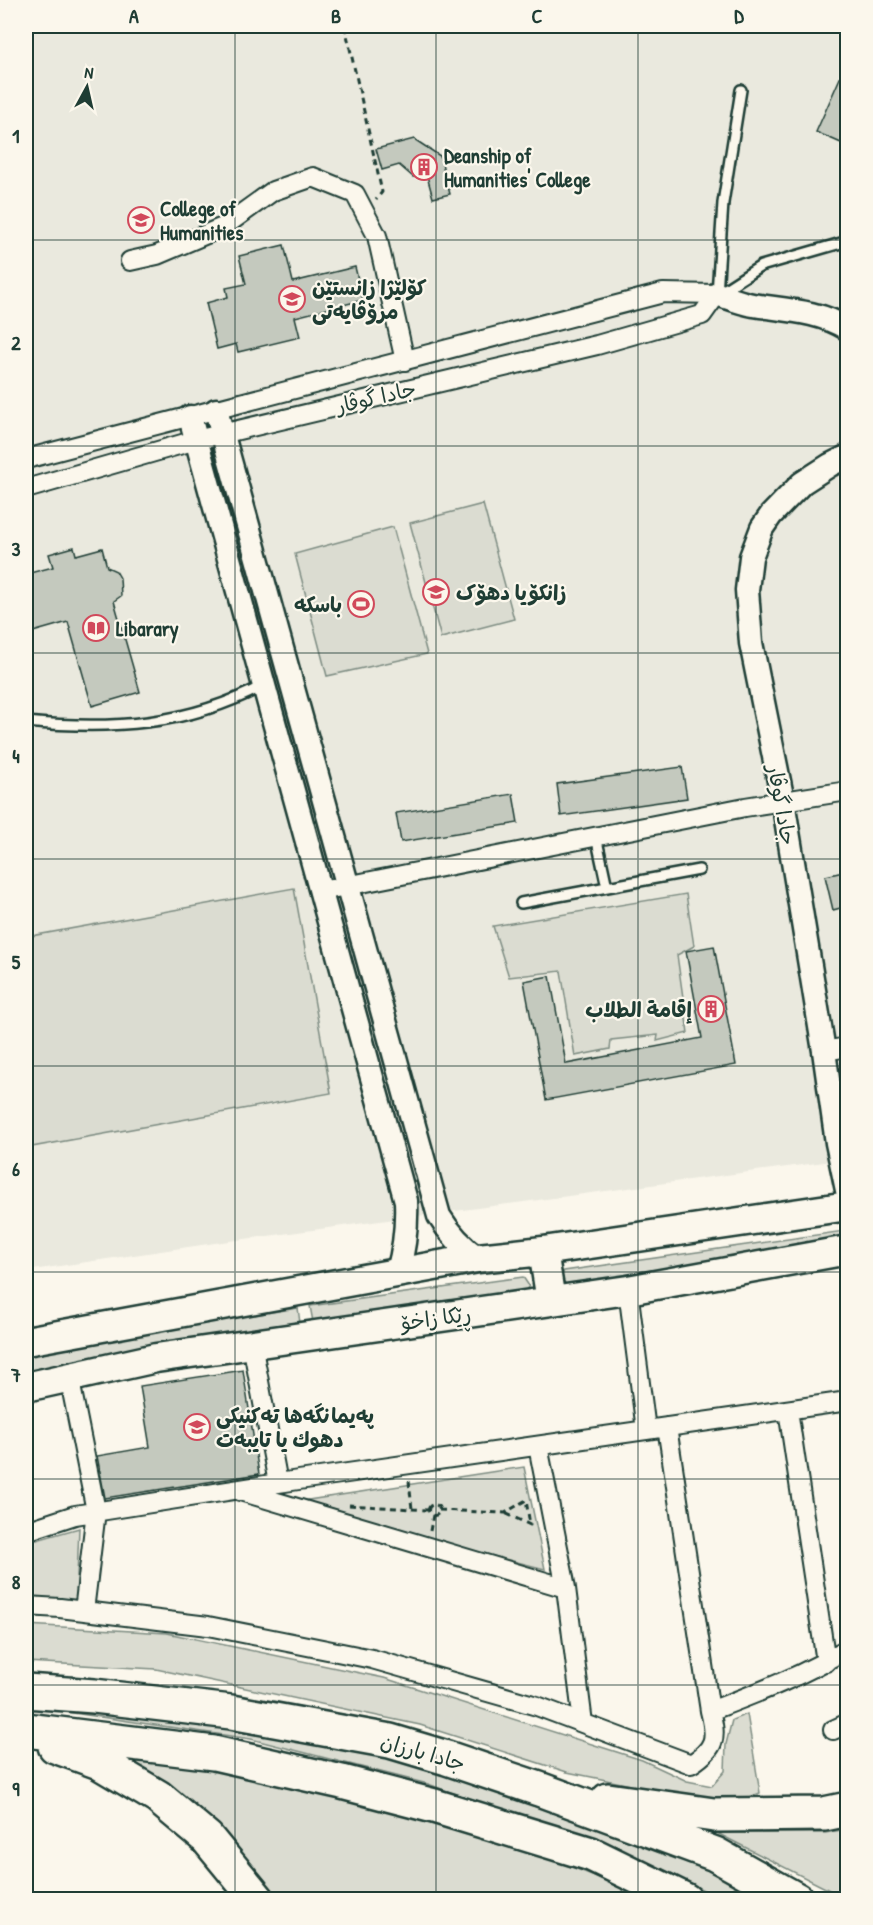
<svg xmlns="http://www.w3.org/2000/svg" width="873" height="1925" viewBox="0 0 873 1925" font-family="'Patrick Hand','Playpen Sans Arabic',sans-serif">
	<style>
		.built { fill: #eae9de }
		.green { fill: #dbdcd1; stroke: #7d8c82; stroke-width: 1.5 }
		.building { fill: #c4c9be; stroke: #1f3d34; stroke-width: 1.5 }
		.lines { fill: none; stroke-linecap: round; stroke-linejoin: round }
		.service-casing { stroke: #1f3d34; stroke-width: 14 }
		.minor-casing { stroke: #1f3d34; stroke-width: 22 }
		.tertiary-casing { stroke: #1f3d34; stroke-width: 27 }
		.primary-casing { stroke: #1f3d34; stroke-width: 33 }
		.motorway-casing { stroke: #1f3d34; stroke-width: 38 }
		.path { stroke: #1f3d34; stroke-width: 3; stroke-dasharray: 6 4.5; stroke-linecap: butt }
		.service { stroke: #fbf7ec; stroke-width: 9 }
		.minor { stroke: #fbf7ec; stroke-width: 18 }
		.tertiary { stroke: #fbf7ec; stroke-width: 22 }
		.primary { stroke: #fbf7ec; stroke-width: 28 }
		.motorway { stroke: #fbf7ec; stroke-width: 33 }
		.grid { fill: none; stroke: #1f3d34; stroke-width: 1.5; stroke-opacity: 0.55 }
		.labels { text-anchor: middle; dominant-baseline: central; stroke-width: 4.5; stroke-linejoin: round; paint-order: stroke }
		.poi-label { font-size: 21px; font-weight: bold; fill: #1f3d34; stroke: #fbf7ec; text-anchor: start }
		.street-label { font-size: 21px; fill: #1f3d34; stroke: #fbf7ec }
		.neatline { fill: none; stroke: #1f3d34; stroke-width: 2 }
		.grid-label { font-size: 20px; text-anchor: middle; font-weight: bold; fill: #1f3d34 }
	</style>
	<rect width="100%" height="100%" fill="#fbf7ec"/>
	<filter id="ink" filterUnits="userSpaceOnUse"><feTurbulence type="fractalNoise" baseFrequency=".0167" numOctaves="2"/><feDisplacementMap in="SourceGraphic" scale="12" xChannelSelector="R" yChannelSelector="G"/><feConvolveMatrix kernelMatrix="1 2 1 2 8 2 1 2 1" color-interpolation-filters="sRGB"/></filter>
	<g filter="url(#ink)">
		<!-- built -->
		<path class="built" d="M26,26H847V1159L215,1243L26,1271Z"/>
		<!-- green -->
		<path class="green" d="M483,504L514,619L441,638L410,523Z
			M393,527L427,654L327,676L295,554Z
			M294,888L331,1093L26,1148V937Z
			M686,894L694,946L677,955L688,1033L657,1041L658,1035L611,1040L610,1049L575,1056L561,971L509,977L493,926Z
			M844,1231L846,1246L567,1286L561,1277L564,1271Z
			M523,1277L529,1286L523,1293L313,1322L310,1306Z
			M298,1308L300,1323L26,1373V1353L78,1342Z
			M524,1467L545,1569L300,1508L302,1501Z
			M79,1528L76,1601L26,1596V1543Z
			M26,1625L167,1633L384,1678L642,1760L687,1781L712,1786L725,1771L726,1744L732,1720L747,1714L760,1793L729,1805L567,1772L420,1725L156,1669L26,1662Z
			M62,1702L231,1719L440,1768L557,1808L725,1875L770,1899H723L641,1861L428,1784L251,1739L60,1711Z
			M100,1748L238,1775L379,1807L542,1855L652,1899H281L199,1810Z
			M847,1829V1899L717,1833H825Z"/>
		<!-- building -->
		<path class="building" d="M848,60V146L816,132Z
			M414,139L440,156L450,194L433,198L427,176L413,177L399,165L382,170L376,149Z
			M284,245L293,282L355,267L363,300L295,317L300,337L238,352L236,344L217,349L206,303L228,297L226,288L246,284L239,256Z
			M74,547L76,555L102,548L107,567L116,571L120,578L121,596L114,601L140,692L92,706L68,622L26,634V574L53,567L49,554Z
			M682,767L687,798L561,816L557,784Z
			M513,794L518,823L401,842L396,813Z
			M848,871V906L833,910L825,876Z
			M714,946L736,1065L546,1100L524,981L550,976L566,1064L702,1038L686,951Z
			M243,1370L259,1474L105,1498L97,1456L150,1447L140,1386Z"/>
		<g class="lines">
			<defs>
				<path id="service" d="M719,293L761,266L848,241
					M717,294L723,203L741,90
					M26,722C110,730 188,726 264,685
					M596,836L607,887
					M521,903L699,870"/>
				<path id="minor" d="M130,261L157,255L223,227L273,191L313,177L355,194L377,236L405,361
					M26,459L663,293L717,294
					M26,489L196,440L597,345L702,315L717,294
					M321,891L745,807L848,791
					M824,1051L848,1047
					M628,1290L646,1430
					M252,1344L278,1483
					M69,1376L96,1511L84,1611
					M788,1410L826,1662
					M538,1446L566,1588L583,1723
					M240,1491L566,1588
					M26,1531L75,1515L278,1483L848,1401
					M26,1606L60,1608L208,1626L372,1659L537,1706L691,1764C716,1748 717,1738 710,1711L667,1427
					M710,1711C757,1693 805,1675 848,1648
					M833,1730L848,1723"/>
				<path id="tertiary" d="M717,294C729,298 741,303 753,305C786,310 820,311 848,329
					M216,410L439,1216C450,1234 461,1246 478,1258
					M190,417L406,1201C407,1226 405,1247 398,1271
					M848,456L830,465L802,483L771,515L762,528L751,557L747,590L751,643L783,801L824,1051L837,1143L848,1195"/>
				<path id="primary" d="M543,1251L551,1301
					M26,1341L478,1258L543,1251L848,1206
					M26,1387L156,1358L628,1290L848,1250"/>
				<path id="motorway" d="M26,1691L94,1696L231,1712L390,1741L447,1758L539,1789L715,1854L797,1900
					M26,1730L214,1753L342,1782L434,1806L591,1854L685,1900
					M55,1746L99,1762L158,1797L207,1838L258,1900
					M608,1800L714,1815L824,1814L848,1809"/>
			</defs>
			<!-- service casing -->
			<use href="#service" class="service-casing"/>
			<!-- minor casing -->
			<use href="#minor" class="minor-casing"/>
			<!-- tertiary casing -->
			<use href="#tertiary" class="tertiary-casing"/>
			<!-- primary casing -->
			<use href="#primary" class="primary-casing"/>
			<!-- motorway casing -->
			<use href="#motorway" class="motorway-casing"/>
			<!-- path -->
			<path class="path" d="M345,26L382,192L376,200
				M409,1481L412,1509
				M428.5 1510a5.5 5.5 0 1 1 11 0a5.5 5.5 0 1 1-11 0Z
				M349,1505L428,1510
				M439,1510L505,1513L526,1500L530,1525L505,1513
				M430,1531L433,1515"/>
			<!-- service -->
			<use href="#service" class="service"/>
			<!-- minor -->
			<use href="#minor" class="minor"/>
			<!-- tertiary -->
			<use href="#tertiary" class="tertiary"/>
			<!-- primary -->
			<use href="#primary" class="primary"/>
			<!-- motorway -->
			<use href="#motorway" class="motorway"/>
		</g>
	</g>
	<!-- grid -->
	<path class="grid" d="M235,26V1900M436,26V1900M638,26V1900M26,240H848M26,446H848M26,653H848M26,859H848M26,1066H848M26,1272H848M26,1479H848M26,1685H848"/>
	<!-- icons -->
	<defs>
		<symbol id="building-ring" viewBox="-11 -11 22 22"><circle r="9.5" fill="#fbf7ec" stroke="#d1495b" stroke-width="1.5"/><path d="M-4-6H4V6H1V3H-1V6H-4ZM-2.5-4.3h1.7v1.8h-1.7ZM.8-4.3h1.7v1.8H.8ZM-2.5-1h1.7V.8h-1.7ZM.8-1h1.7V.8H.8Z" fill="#d1495b"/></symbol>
		<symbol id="university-ring" viewBox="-11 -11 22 22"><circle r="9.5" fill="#fbf7ec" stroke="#d1495b" stroke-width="1.5"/><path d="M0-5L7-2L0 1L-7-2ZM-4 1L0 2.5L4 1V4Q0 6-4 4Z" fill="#d1495b"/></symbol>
		<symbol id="stadium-ring" viewBox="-11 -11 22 22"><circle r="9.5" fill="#fbf7ec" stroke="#d1495b" stroke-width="1.5"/><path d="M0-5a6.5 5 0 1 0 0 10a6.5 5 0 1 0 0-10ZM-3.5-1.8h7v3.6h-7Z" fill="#d1495b"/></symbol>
		<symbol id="library-ring" viewBox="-11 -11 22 22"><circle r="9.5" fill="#fbf7ec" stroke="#d1495b" stroke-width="1.5"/><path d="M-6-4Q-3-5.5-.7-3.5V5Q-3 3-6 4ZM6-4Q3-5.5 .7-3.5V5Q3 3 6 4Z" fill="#d1495b"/></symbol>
	</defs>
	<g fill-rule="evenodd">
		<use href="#building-ring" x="409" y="152" width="30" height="30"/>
		<use href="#university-ring" x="126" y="205" width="30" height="30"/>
		<use href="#university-ring" x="277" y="284" width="30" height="30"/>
		<use href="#university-ring" x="421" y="577" width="30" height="30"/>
		<use href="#stadium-ring" x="346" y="589" width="30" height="30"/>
		<use href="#library-ring" x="81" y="613" width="30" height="30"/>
		<use href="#building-ring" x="696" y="994" width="30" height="30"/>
		<use href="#university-ring" x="182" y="1412" width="30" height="30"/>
	</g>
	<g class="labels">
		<!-- poi labels -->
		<g class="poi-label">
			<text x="444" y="155">Deanship of<tspan x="444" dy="24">Humanities' College</tspan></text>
			<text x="160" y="208">College of<tspan x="160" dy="24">Humanities</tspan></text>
			<text x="312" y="287">كۆلێژا زانستێن<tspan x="312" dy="24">مرۆڤایەتی</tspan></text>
			<text x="456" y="592">زانکۆیا دهۆک</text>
			<text x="342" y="604" text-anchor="end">باسکە</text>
			<text x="116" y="628">Libarary</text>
			<text x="692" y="1009" text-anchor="end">إقامة الطلاب</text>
			<text x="216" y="1415">پەیمانگەها تەکنیکی<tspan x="216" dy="24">دهوك یا تایبەت</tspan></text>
		</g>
		<!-- street labels -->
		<g class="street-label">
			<text transform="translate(376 397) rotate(-13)">جادا گوڤار</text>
			<text transform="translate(782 805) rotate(80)">جادا گوڤار</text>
			<text transform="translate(436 1318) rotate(-8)">ڕێکا زاخۆ</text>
			<text transform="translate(423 1752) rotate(16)">جادا بارزان</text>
		</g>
	</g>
	<!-- margin -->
	<rect width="873" height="1925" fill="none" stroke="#fbf7ec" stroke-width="66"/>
	<!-- north arrow -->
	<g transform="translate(87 87) rotate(8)" stroke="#fbf7ec" stroke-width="4.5" paint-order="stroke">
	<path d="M0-4.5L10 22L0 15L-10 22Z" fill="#1f3d34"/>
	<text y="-9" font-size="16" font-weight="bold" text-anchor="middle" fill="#1f3d34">N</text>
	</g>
	<rect x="33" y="33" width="807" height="1859" class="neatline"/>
	<g class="grid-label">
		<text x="134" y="23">A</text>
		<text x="336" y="23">B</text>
		<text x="537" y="23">C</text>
		<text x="739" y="23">D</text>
		<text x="16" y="143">1</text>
		<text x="16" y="350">2</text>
		<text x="16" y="556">3</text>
		<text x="16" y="763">4</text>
		<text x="16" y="969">5</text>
		<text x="16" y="1176">6</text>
		<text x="16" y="1382">7</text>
		<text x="16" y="1589">8</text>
		<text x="16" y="1796">9</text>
	</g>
</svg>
